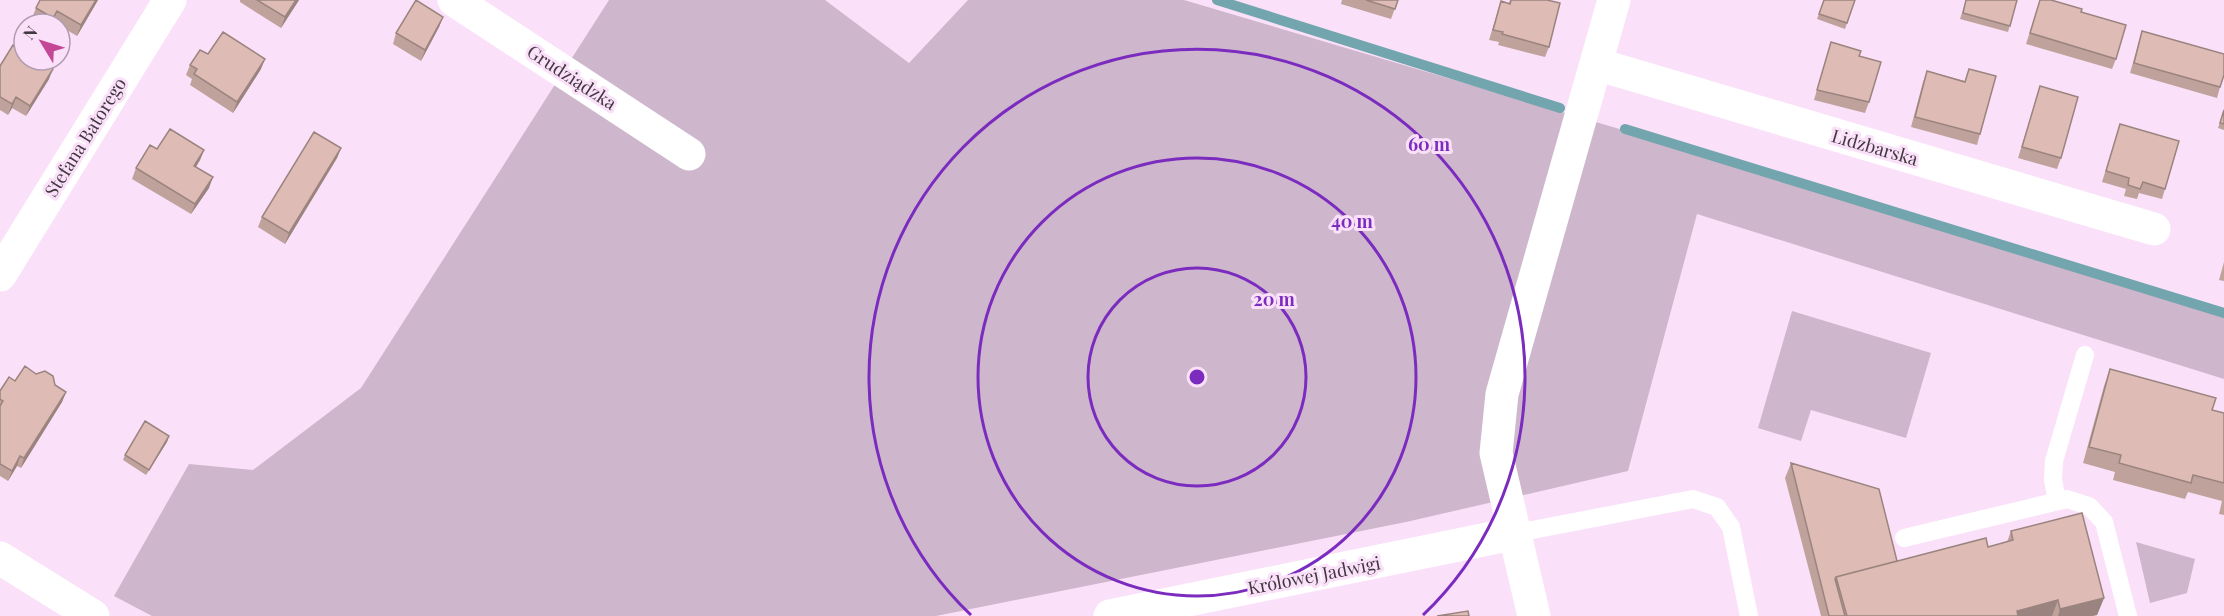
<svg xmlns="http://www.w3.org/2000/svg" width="2224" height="616" viewBox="0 0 2224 616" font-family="'Playfair Display',serif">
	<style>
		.green { fill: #ceb7cd }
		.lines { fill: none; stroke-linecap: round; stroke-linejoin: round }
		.stream { stroke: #72a5ae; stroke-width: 10 }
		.service { stroke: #fff; stroke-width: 18 }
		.minor { stroke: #fff; stroke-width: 33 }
		.wall { fill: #bfa29c }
		.shaded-wall { fill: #9b847f }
		.building { fill: #debcb5; stroke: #9b847f; stroke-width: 1.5 }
		.ring { fill: none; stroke: #7b2cbf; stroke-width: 3 }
		.labels { text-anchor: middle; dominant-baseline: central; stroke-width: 6; stroke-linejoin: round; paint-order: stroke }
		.street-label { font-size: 18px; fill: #413740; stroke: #fae1f9 }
		.centre { fill: #7b2cbf; stroke: #fae1f9; stroke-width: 3 }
		.ring-label { font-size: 18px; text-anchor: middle; font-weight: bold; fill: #7b2cbf; stroke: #fae1f9; stroke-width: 6; stroke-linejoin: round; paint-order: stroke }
	</style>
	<rect width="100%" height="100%" fill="#fae1f9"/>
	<!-- green -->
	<path class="green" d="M609,0H825L909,63L968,0H1184L2224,308V379L1697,214L1628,471L1406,522L936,616H152L114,596L189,464L253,470L361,388Z
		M1792,311L1931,353L1906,438L1811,410L1801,441L1758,428Z
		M2136,542L2195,559L2187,593L2150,603Z"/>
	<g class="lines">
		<!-- stream -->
		<path class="stream" d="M1217,0L1560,108
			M1625,129L2224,313"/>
		<!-- service -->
		<path class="service" d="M2057,501L2053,480L2054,461L2085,355
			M1517,533L1693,499L1717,507L1731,527L1749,616
			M1904,538L2067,499L2089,506L2104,522L2128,616"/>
		<!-- minor -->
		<path class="minor" d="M454,0L689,154
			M1596,64L2154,229
			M0,275L170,0
			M0,558L93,616
			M1110,616L1517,533
			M1534,616L1496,453L1502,394L1614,0"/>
	</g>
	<!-- wall -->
	<path class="wall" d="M98,0L77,36L60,26V24H57L53,22L52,24H41L32,18L36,8Z
		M240,0H299L281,28L240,2Z
		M1342,0H1398L1391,19L1341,4Z
		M1510,0H1547L1549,47L1545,57L1498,45L1499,42L1489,40L1501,1L1509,3Z
		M1824,0L1847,23L1845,29L1817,19Z
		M1966,0H2017L2008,32L1960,19Z
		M2040,0L2116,59L2112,69L2026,44Z
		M443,17L439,27L421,61L393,44L396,33Z
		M2142,31L2220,87L2217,98L2130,73Z
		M1831,42L1859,56L1869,102L1865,113L1814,100Z
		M208,54L261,69L233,113L190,85L192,79L186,75L190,65Z
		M0,66L49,79L26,116L12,108L8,115L0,110Z
		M1969,69L1980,134L1977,145L1911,127L1923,82L1927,71L1965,81Z
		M2040,86L2061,158L2057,169L2018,158Z
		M2224,109V130L2218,128Z
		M2120,124L2165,189L2162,199L2139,193L2137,199L2124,196L2126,189L2102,182Z
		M341,148L337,158L285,244L258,227L262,217Z
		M157,149L204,150L200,160L196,167L209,188L191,214L132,179L136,168Z
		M2224,262V281L2219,280Z
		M2110,369L2212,410L2224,413V515L2219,514L2222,501L2188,492L2185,499L2113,480L2115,472L2083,463L2104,386Z
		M15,381L55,385L66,392L62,402L21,468L17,466L8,481L0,476V391Z
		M169,436L167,442L146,475L123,460L125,455Z
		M1791,463L1897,561L1988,547L2007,542L2011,531L2104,598L2097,615L2092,616H1821L1785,478Z"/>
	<!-- shaded-wall -->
	<path class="shaded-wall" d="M96,0H98L77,36L81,25Z
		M296,0H299L281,28L285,17Z
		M57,11L53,22L52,24H50L53,18Z
		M443,17L439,27L421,61L425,50Z
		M265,59L261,69L233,113L237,102Z
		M53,69L49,79L26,116L30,106Z
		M16,97L12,108L8,115L12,104Z
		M341,148L337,158L285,244L289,233Z
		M204,150L200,160L190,176L194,166Z
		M213,177L209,188L191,214L195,204Z
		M66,392L62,402L21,468L24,458Z
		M169,436L167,442L146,475L149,470Z
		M20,456L17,466L8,481L12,471Z
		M2104,598L2097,615L2092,616H2058L2060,609Z
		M2058,600L2052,616H2015L2017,611Z"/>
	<!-- building -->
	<path class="building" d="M40,0H96L81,25L57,11L53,18L36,8Z
		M257,0H296L285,17Z
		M416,0L443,17L425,50L396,33Z
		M1366,0H1398L1395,9Z
		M1511,0H1547L1560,3L1549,47L1502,34L1503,32L1493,30L1501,1L1510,4Z
		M1824,0H1855L1847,23L1819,14Z
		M1966,0H2017L2010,26L1963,13Z
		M2040,0H2051L2082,9L2081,12L2126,25L2116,59L2030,33Z
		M2142,31L2224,54V75L2220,87L2134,63Z
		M223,32L265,59L237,102L194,74L197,69L190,65L200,50L208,54Z
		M1831,42L1861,51L1859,56L1881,62L1869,102L1817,90Z
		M13,45L24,51V60H39L53,69L30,106L16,97L12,104L0,97V66Z
		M1969,69L1996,76L1980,134L1915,117L1927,71L1965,82Z
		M2040,86L2078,97L2061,158L2022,147Z
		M2224,110V124L2220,123Z
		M2120,124L2179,141L2165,189L2143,182L2140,189L2128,185L2129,178L2106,171Z
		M170,129L204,150L194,166L213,177L195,204L136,168L150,145L157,149Z
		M314,132L341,148L289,233L262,217Z
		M25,366L36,374L45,371L53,376L55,385L66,392L24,458L20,456L12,471L0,464V406L3,401L0,399V391L9,377L15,381Z
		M2110,369L2216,398L2212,410L2224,413V483L2193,475L2191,483L2119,463L2121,455L2089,447Z
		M145,421L169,436L149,470L125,455Z
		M1791,463L1879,489L1897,561L1836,577L1835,579L1845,616H1829Z
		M2082,513L2104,598L2060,609L2058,600L2017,611L2018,616H1847L1836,577L1986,538L1988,547L2013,540L2011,531Z
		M1468,611L1469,616H1437Z"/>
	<!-- distance rings -->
	<g class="ring">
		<circle cx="1197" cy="377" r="109"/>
		<circle cx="1197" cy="377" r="219"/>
		<path d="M971 615A328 328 0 1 1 1423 615"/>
	</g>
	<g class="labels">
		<!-- street labels -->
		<g class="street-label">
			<text transform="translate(572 77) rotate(33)">Grudziądzka</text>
			<text transform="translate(85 137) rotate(-58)">Stefana Batorego</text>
			<text transform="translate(1875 147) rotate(16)">Lidzbarska</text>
			<text transform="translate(1314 575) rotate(-11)">Królowej Jadwigi</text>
		</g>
	</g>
	<circle cx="1197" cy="377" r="9" class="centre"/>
	<g class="ring-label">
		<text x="1429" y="151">60 m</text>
		<text x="1352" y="228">40 m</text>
		<text x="1274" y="306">20 m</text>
	</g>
	<!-- north arrow -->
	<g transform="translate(42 42) rotate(308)"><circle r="28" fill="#fae1f9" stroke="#b09daf" stroke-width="1.5"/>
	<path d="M0-4.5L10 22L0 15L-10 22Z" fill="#c44795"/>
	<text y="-9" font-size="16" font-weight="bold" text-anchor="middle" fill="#413740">N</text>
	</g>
</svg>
